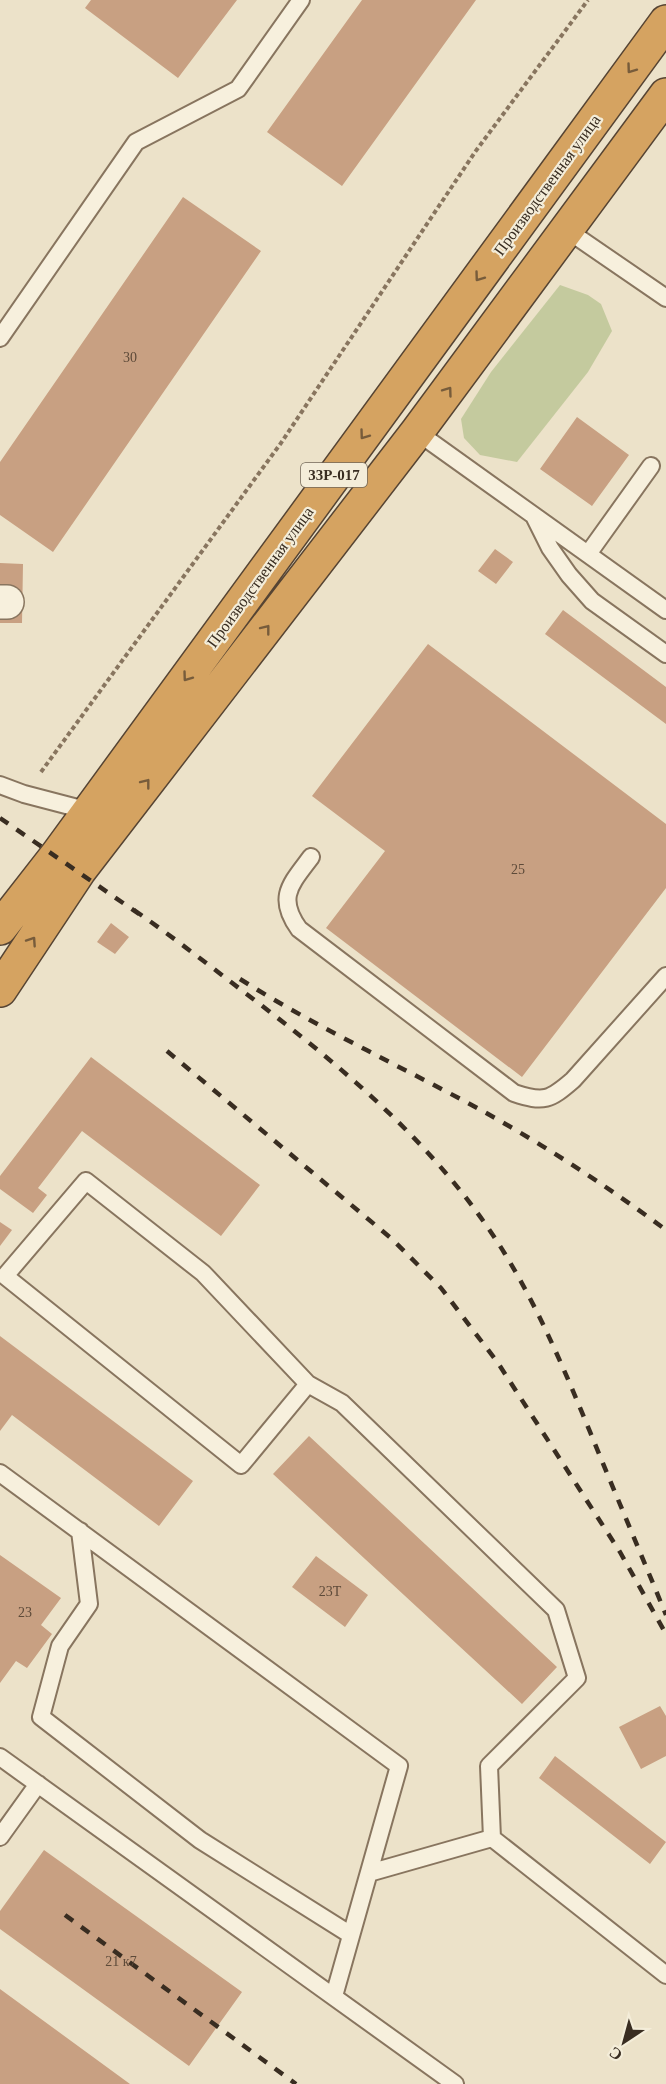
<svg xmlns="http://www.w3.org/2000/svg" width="666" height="2084" viewBox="0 0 666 2084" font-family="Georgia,serif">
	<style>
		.green { fill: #c4ca9e }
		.building { fill: #c8a082 }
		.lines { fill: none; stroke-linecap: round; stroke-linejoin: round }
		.lane-casing { stroke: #88755f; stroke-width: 20 }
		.street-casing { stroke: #88755f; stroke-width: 36 }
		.highway-casing { stroke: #564433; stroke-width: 36 }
		.path { stroke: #88755f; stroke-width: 4; stroke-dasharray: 4.5 3; stroke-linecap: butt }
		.lane { stroke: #f7f0dd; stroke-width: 16 }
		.street { stroke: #f7f0dd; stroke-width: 33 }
		.highway { stroke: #d5a361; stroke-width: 33 }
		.rail { stroke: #392d21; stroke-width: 4.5; stroke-dasharray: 10 10; stroke-linecap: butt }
		.oneway { stroke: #775c3b }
		.labels { text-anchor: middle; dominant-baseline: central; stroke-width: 4.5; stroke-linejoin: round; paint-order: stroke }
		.number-label { font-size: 14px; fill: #5d4a39 }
		.shield { fill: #f4edd9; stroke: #716758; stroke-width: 1.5 }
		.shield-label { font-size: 15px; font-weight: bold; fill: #392d21 }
		.street-label { font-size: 16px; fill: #392d21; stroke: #f4edd9 }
	</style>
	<rect width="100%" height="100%" fill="#ece2c9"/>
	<!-- green -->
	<path class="green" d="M560,285L588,295L601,304L612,331L588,372L517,462L480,455L464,438L461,419L491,372Z"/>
	<!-- building -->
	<path class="building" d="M91,0H237L178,78L85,8Z
		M362,0H476L342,186L267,132Z
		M183,197L261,251L53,552L0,515V462Z
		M577,417L629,455L592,506L540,469Z
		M495,549L513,562L496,584L478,571Z
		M0,563L23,564L22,623H0Z
		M563,610L666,687V724L545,634Z
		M428,644L666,824V888L522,1077L326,928L385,851L312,796Z
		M111,923L129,937L115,954L97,942Z
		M91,1057L260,1185L221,1236L82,1131L38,1188L47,1195L33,1213L0,1189V1176Z
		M0,1222L12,1230L0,1246Z
		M0,1336L193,1481L159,1526L12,1415L0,1431Z
		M309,1436L557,1667L522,1704L273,1474Z
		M0,1555L61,1598L41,1625L52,1634L27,1668L16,1661L0,1683Z
		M316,1556L368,1595L345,1627L292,1587Z
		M660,1706L666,1716V1756L641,1769L619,1727Z
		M555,1756L666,1842L650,1864L539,1778Z
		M44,1850L242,1992L189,2066L0,1929V1911Z
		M0,1989L130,2084H0Z"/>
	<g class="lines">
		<defs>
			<path id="lane" d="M567,230L666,298
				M0,338L136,142L238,89L301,0
				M417,432L666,610
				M535,518L550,548L569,575L592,601L666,654
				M588,554L651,466
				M0,785L24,794L89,811
				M311,857C291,884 276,897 299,929L514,1093C544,1103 550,1100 573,1080L666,976
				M308,1384L203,1273L86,1181L5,1276L241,1465L308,1384L342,1403L556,1610L577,1678L489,1766L492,1838
				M0,1473L399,1766L334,1996
				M80,1531L89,1604L60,1646L41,1717L200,1840L351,1935
				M0,1757L455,2084
				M0,1837L38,1784
				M369,1873L492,1838L666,1975"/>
			<path id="street" d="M0,602H7"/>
			<path id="highway" d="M0,928L57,855L666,22
				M0,990L79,871L417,432L666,95"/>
		</defs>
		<!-- lane casing -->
		<use href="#lane" class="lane-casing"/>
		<!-- street casing -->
		<use href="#street" class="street-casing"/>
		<!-- highway casing -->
		<use href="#highway" class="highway-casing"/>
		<!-- path -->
		<path class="path" d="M41,772L281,443L475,152L588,0"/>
		<!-- lane -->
		<use href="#lane" class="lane"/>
		<!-- street -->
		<use href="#street" class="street"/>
		<!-- highway -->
		<use href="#highway" class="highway"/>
		<!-- rail -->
		<path class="rail" d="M0,818L139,914
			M134,910C170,935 205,962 240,989C339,1064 439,1146 505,1254C541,1313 567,1376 593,1439C617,1498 642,1556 666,1615
			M240,979C316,1027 400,1066 479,1109C544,1145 607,1186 666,1230
			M167,1051L392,1239L441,1288L498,1363L620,1552L666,1634
			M65,1915L296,2084"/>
	</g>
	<!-- one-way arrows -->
	<defs><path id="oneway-chevron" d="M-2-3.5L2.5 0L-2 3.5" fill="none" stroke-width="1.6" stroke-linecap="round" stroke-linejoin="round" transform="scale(1.5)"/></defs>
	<g class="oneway">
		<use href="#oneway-chevron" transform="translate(631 69) rotate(126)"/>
		<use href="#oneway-chevron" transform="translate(479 277) rotate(126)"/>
		<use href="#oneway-chevron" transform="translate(448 391) rotate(-54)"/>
		<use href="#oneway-chevron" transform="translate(364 435) rotate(126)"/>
		<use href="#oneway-chevron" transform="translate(266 629) rotate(-52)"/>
		<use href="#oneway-chevron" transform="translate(187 677) rotate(126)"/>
		<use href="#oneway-chevron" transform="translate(146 783) rotate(-52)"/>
		<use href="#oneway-chevron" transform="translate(32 941) rotate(-56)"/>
	</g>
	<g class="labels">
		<!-- number labels -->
		<g class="number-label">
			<text x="130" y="357">30</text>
			<text x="518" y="869">25</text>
			<text x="330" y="1591">23Т</text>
			<text x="25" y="1612">23</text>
			<text x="121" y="1961">21 к7</text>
		</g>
		<!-- shield labels -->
		<rect class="shield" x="301" y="463" width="66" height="24" rx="4.5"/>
		<g class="shield-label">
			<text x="334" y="475">33Р-017</text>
		</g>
		<!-- street labels -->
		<g class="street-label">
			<text transform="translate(547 185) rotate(-54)">Производственная улица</text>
			<text transform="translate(260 577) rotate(-54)">Производственная улица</text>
		</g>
	</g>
	<!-- north arrow -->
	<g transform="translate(624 2042) rotate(216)" stroke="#f4edd9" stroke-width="4.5" paint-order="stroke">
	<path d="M0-4.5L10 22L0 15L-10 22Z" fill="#392d21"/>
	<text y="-9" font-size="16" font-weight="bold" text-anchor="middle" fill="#392d21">С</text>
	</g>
</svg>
